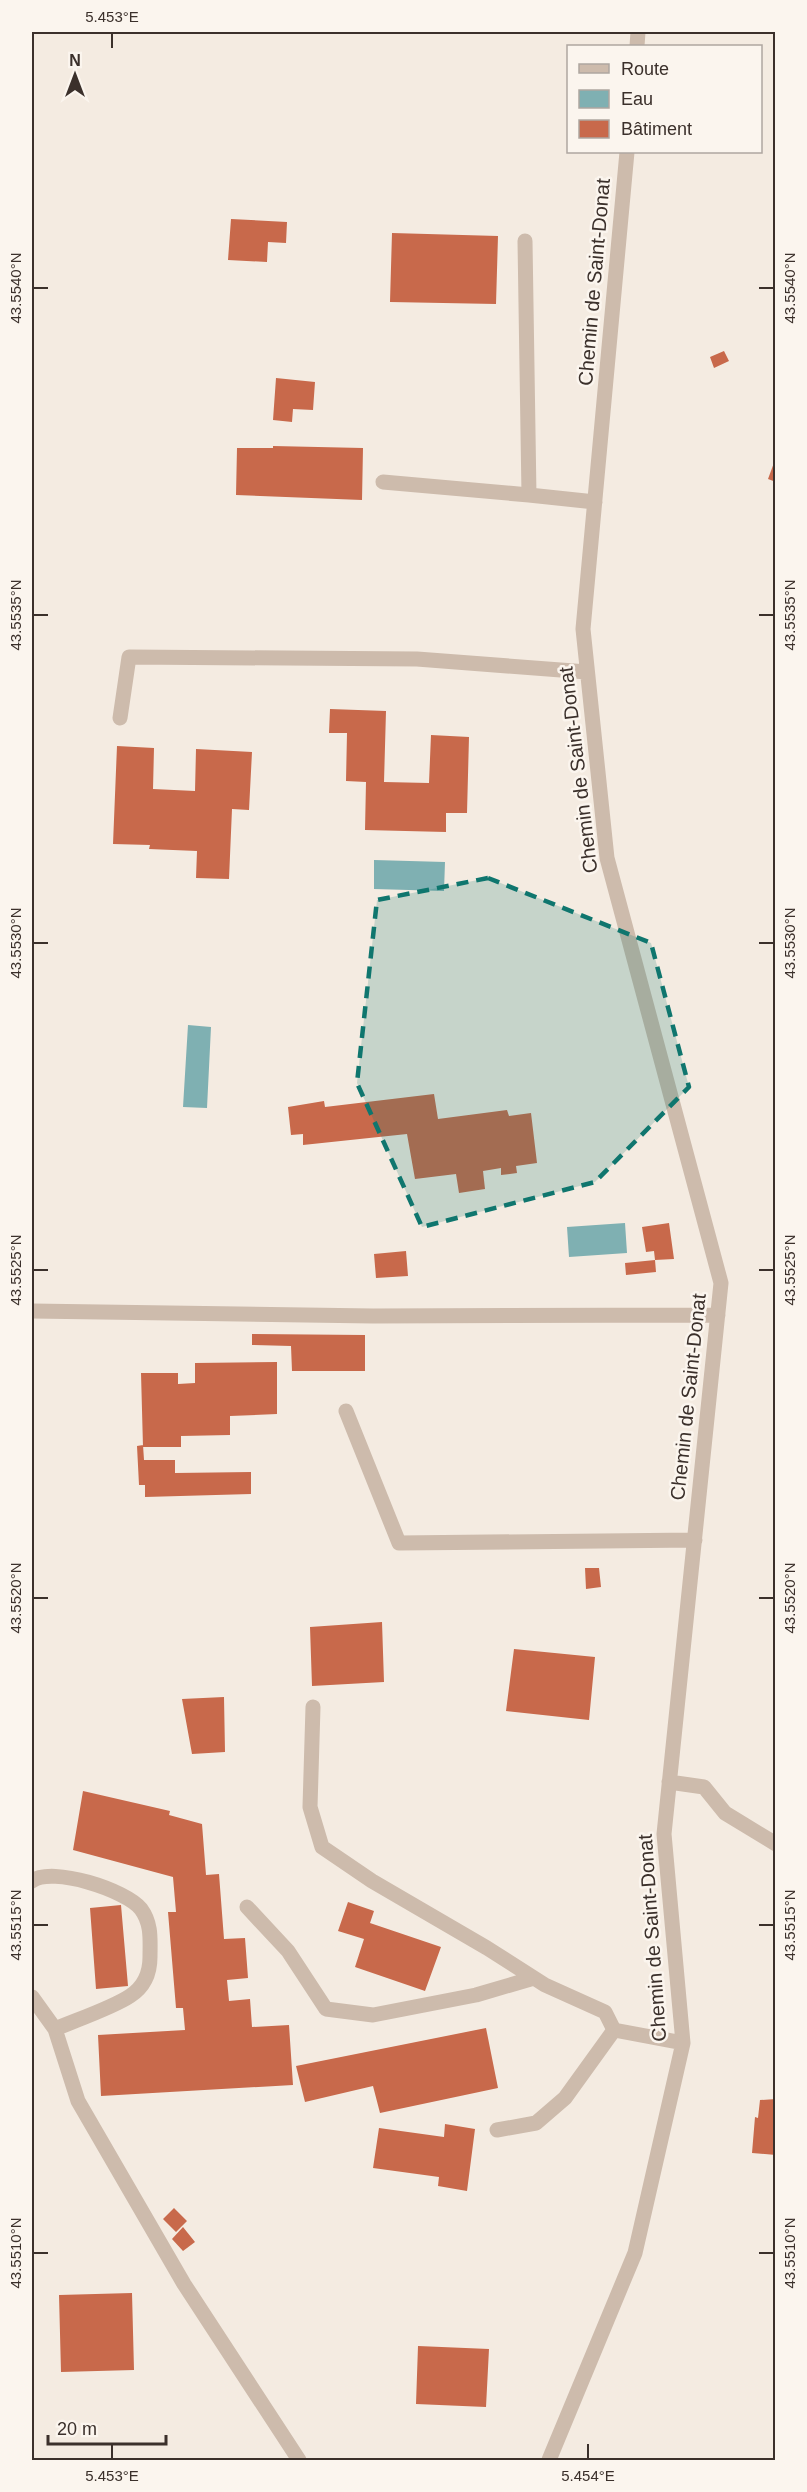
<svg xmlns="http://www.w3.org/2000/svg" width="807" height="2492" viewBox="0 0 807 2492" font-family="Helvetica,sans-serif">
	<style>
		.water { fill: #7fb0b2 }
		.building { fill: #c8694b }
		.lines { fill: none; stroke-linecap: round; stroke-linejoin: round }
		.minor { stroke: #cdbbac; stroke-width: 15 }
		.marked { fill: #0f766e; fill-opacity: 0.2; stroke: #0f766e; stroke-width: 4.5; stroke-dasharray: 12 8; stroke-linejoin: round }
		.ticks { fill: none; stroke: #3b302b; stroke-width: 2 }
		.labels { text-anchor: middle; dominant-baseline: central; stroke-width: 5; stroke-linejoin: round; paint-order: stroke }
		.street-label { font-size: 20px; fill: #3b302b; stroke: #fbf5ee }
		.neatline { fill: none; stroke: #3b302b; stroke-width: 2 }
		.ticks-label { font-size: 15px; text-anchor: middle; fill: #3b302b }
	</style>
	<rect width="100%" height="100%" fill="#f4ebe1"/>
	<!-- water -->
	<path class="water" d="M374,860L445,862L444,891L374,889Z
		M188,1025L211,1027L207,1108L183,1107Z
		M625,1223L627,1253L569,1257L567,1227Z"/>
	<!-- building -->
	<path class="building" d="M231,219L287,222L286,243L268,242L267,262L228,260Z
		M392,233L498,236L496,304L390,302Z
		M724,351L729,361L714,368L710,357Z
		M276,378L315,382L313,410L293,409L292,422L273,420Z
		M273,446L363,448L362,500L236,495L237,448H273Z
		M775,460H776V482L768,479Z
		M330,709L386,711L384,782L429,783L431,735L469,737L467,813H446V832L365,830L366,782L346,781L347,733H329Z
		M117,746L154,748L153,789L195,791L196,749L252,752L249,810L232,809L229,879L196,878L197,851L149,849L150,845L113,844Z
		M434,1094L438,1119L507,1110L509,1116L531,1113L537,1163L516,1166L517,1173L501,1175V1168L483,1171L485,1189L459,1193L456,1174L415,1179L407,1134L303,1145V1134L291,1135L288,1107L324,1101L325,1107Z
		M669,1223L674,1259L655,1260L654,1251L646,1252L642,1227Z
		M406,1251L408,1276L376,1278L374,1254Z
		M655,1260L656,1272L626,1275L625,1263Z
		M252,1334L365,1335V1371H292L291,1346L252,1345Z
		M277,1362V1414L230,1416V1435L181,1436V1447H143L141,1373H178V1384L195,1383V1363Z
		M143,1445L144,1460H175V1473L251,1472V1494L145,1497V1485H139L137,1446Z
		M585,1568H599L601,1587L586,1589Z
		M382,1622L384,1682L312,1686L310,1627Z
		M514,1649L595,1657L589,1720L506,1711Z
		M224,1697L225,1752L192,1754L182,1699Z
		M83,1791L170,1811L169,1815L202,1824L206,1875L219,1874L224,1939L245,1938L248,1978L227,1980L229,2001L250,1999L252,2027L289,2025L293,2085L101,2096L98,2035L185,2030L183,2008H176L168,1912H176L173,1877L73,1850Z
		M348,1902L374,1911L370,1923L441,1947L425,1991L355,1967L364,1939L338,1931Z
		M121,1905L128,1986L96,1989L90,1908Z
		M486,2028L498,2088L380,2113L373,2086L305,2102L296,2066Z
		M776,2099V2155L752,2153L755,2117L758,2118L760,2100Z
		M445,2124L475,2129L467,2191L438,2186L439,2177L373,2168L379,2128L444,2137Z
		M174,2208L187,2221L176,2232L163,2219Z
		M183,2227L195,2242L183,2251L172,2239Z
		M132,2293L134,2370L61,2372L59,2295Z
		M418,2346L489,2349L486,2407L416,2404Z"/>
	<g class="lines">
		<!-- minor -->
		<path class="minor" d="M637,46L638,32
			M525,241L529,495L595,502
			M383,482L529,495
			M120,718L129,657L417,659L587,672
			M32,1311L373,1316L718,1315
			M346,1411L399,1543L695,1540
			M313,1707L310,1807L322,1847L372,1881L487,1948L545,1985L605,2012L614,2030L683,2043
			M669,1782L704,1787L725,1813L776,1844
			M32,1881C52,1866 126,1890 141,1909C152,1924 150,1940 150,1957C150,1973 144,1987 130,1996C112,2008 76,2020 55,2029
			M247,1907L288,1951L326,2009L373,2015L476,1995L534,1978
			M32,1997L55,2029L78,2101L184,2284L299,2460
			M497,2130L536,2123L565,2098L614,2030
			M549,2460L635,2253L683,2043L664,1834L721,1283L607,858L583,629L627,152"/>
	</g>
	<!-- marked area -->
	<path class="marked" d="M488,878L651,943L689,1087L595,1182L422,1227L357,1083L377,900Z"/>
	<!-- ticks -->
	<path class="ticks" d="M112,33V48M33,288H48M759,288H774M33,615H48M759,615H774M33,943H48M759,943H774M33,1270H48M759,1270H774M33,1598H48M759,1598H774M33,1925H48M759,1925H774M33,2253H48M759,2253H774M112,2444V2459M588,2444V2459"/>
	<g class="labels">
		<!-- street labels -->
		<g class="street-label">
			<text transform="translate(594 282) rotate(-85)">Chemin de Saint-Donat</text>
			<text transform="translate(578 770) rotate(-97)">Chemin de Saint-Donat</text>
			<text transform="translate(688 1397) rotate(-84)">Chemin de Saint-Donat</text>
			<text transform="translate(652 1938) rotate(-94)">Chemin de Saint-Donat</text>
		</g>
	</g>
	<!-- border -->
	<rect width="807" height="2492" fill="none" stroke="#fbf5ee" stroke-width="66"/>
	<!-- legend -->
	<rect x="567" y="45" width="195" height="108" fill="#fbf5ee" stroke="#aea6a0" stroke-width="1.5"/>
	<rect x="579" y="64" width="30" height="9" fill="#cdbbac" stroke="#aea6a0" stroke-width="1.5"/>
	<text x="621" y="75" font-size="18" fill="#3b302b">Route</text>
	<rect x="579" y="90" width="30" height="18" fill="#7fb0b2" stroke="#aea6a0" stroke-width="1.5"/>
	<text x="621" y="105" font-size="18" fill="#3b302b">Eau</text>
	<rect x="579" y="120" width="30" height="18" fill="#c8694b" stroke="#aea6a0" stroke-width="1.5"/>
	<text x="621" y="135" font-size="18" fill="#3b302b">Bâtiment</text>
	<!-- north arrow -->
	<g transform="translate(75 75)" stroke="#fbf5ee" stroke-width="4.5" paint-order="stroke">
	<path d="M0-4.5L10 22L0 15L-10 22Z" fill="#3b302b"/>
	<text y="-9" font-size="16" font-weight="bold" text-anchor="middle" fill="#3b302b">N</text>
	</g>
	<!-- scale -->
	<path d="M48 2435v9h118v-9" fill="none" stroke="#3b302b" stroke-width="3"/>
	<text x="57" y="2435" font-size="18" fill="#3b302b" stroke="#fbf5ee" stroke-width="4.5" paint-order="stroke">20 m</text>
	<rect x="33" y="33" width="741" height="2426" class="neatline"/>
	<g class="ticks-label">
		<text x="112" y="22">5.453°E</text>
		<text transform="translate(16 288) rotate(-90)" y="5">43.5540°N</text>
		<text transform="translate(790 288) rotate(-90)" y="5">43.5540°N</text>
		<text transform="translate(16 615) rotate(-90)" y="5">43.5535°N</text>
		<text transform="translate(790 615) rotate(-90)" y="5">43.5535°N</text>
		<text transform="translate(16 943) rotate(-90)" y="5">43.5530°N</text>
		<text transform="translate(790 943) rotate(-90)" y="5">43.5530°N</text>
		<text transform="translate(16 1270) rotate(-90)" y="5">43.5525°N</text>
		<text transform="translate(790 1270) rotate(-90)" y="5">43.5525°N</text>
		<text transform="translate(16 1598) rotate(-90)" y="5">43.5520°N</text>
		<text transform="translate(790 1598) rotate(-90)" y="5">43.5520°N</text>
		<text transform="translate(16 1925) rotate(-90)" y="5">43.5515°N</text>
		<text transform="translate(790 1925) rotate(-90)" y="5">43.5515°N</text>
		<text transform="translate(16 2253) rotate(-90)" y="5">43.5510°N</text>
		<text transform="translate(790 2253) rotate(-90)" y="5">43.5510°N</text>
		<text x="112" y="2481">5.453°E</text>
		<text x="588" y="2481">5.454°E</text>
	</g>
</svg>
